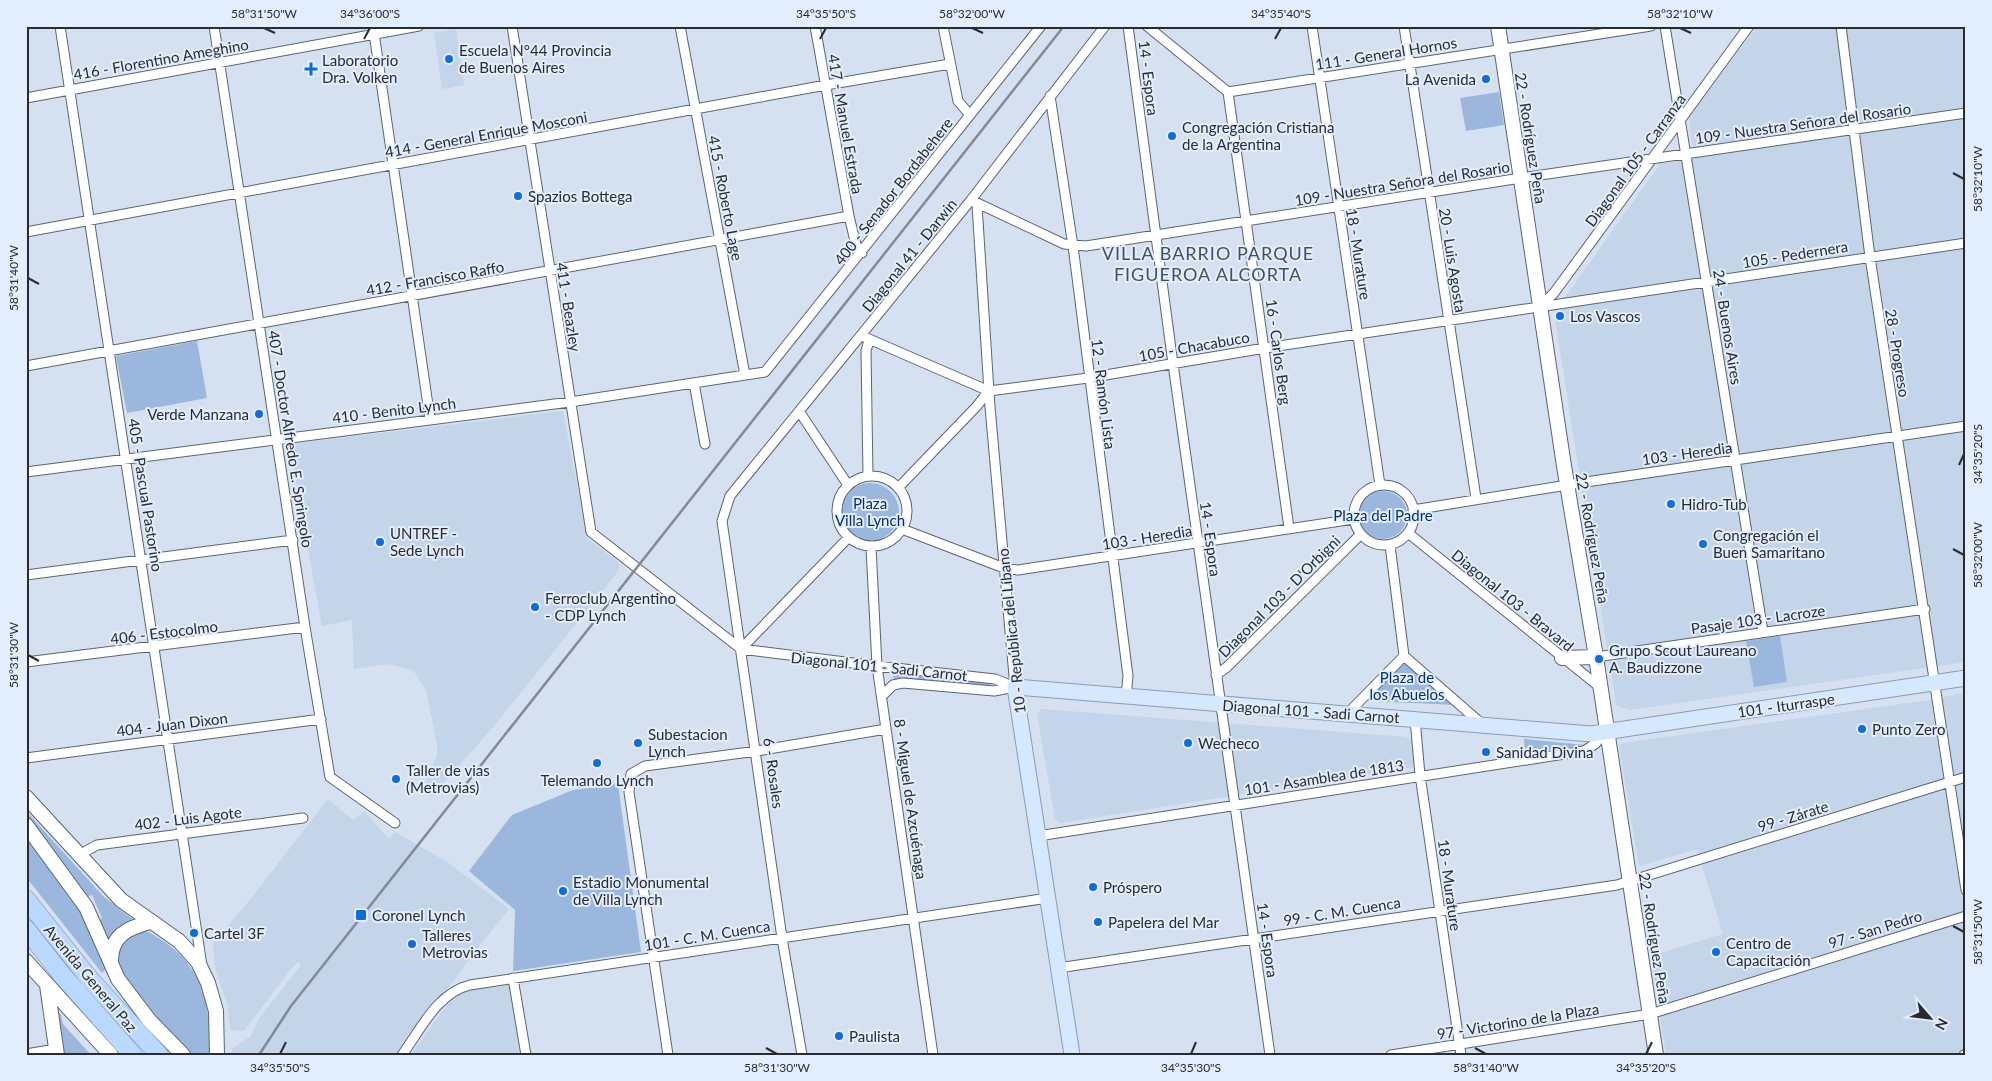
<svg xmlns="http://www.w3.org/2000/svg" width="1992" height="1081" viewBox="0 0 1992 1081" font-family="Lato,sans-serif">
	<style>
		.built { fill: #c4d4e9 }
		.green { fill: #9bb7dd }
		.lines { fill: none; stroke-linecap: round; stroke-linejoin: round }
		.street-casing { stroke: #5b6572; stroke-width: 11 }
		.secondary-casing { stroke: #5b6572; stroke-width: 16 }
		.primary-casing { stroke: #889cb7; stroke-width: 17 }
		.highway-casing { stroke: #889cb7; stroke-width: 19 }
		.street { stroke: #fff; stroke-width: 9 }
		.secondary { stroke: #fff; stroke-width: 14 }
		.primary { stroke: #d6e8fe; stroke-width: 15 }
		.highway { stroke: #bbd8fe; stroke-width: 18 }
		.rail { stroke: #838a96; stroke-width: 2.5 }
		.ticks { fill: none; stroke: #282c32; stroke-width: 2 }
		.poi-dot { fill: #126cd6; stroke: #e2edfd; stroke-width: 2 }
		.labels { text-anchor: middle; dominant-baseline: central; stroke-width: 4; stroke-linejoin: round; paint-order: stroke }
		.poi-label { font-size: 15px; fill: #282c32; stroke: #e2edfd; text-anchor: start }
		.street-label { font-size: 15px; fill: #282c32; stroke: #e2edfd }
		.park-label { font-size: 15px; fill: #073165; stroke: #e2edfd }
		.quarter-label { font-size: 18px; letter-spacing: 1px; fill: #46505d; stroke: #e2edfd }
		.neatline { fill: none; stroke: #282c32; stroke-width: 2 }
		.ticks-label { font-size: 12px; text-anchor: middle; fill: #282c32 }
	</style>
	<rect width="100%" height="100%" fill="#d5e0f0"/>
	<!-- built -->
	<path class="built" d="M1757,26H1966V662L1629,710L1616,705L1554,313L1660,164L1694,158L1689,118Z
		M456,29L464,85L442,89L434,33Z
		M563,411L587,538L618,562L619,570L494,726L432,796L423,789L437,756V744L426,690L413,670L388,664L354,669L352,620L322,626L289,444Z
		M1966,692V1055H1666L1651,956L1723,934L1697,849L1639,866L1619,746L1623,743L1931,700Z
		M1041,709L1406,737L1413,742L1414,767L1060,823L1055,819L1037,714Z
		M328,799L353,820L364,811L389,839L395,832L449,863L509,909L479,946L399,1055H231L232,1049L251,1036L258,1020L301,965L298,962L291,969L244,1031L230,1030L228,1006L215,968L213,943L245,906Z
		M511,985L521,1055H410L454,996L463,990Z"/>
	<!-- green -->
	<path class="green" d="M1499,92L1504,125L1466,131L1460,98Z
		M197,341L207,398L127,413L116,356Z
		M841 512a29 29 0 1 1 58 0a29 29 0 1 1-58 0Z
		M1359 515a24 24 0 1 1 48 0a24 24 0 1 1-48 0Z
		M1780,636L1787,682L1754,687L1746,641Z
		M1405,662L1457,705L1367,701Z
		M897,671L990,683V686L987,688L894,680L893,674Z
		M1524,739L1585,745L1525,753Z
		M618,784L641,952L513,971L515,910L469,871L512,815L573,790Z
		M26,811L103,896L135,921L108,942L99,921L102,918L92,895L86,897L26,817Z
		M26,832C50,865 74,897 93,933C99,944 101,957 106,969L102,973L26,877Z
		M146,931C199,957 212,998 210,1055H190C172,1038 98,967 122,942C128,935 138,933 146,931Z
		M56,1011L61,1015L63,1024L91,1055H62Z"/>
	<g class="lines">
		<defs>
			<path id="street" d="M60,26L202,966
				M214,26L305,627L330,777L395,823
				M373,26L430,419
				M512,26L591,532L741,649L877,666L995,679L1015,687
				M680,26L745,375
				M815,26L849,216L856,245L862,253
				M943,26L958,101L970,115
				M1128,26L1173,364L1270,1055
				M1147,26L1228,92L1651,26
				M1312,26L1380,485
				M1404,26L1476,498
				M1665,26L1763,632
				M1841,26L1870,257L1966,890
				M1228,92L1289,528
				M1050,96L1073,246L1128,676L1126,696
				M26,98L419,26
				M971,200L1064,244L1086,246L1521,178L1966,113
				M977,205L990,407L1015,687
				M26,232L826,85L950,64
				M1540,307L1554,293L1749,26
				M862,336L989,391L1088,378L1265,348L1966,243
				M26,366L849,216
				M694,383L705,444
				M799,411L848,485
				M26,472L570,402L765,372L1041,26
				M837 511a35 35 0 1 1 70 0a35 35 0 1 1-70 0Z
				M868,476L866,351L869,340
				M1354 515a30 30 0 1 1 60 0a30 30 0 1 1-60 0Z
				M898,488L976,407L989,391
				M1413,510L1586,482L1966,426
				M902,529L1004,568L1018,570L1354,519
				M1408,533L1601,688
				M1390,545L1404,656L1483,725
				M871,547L877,666L933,1055
				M26,575L293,540
				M741,649L848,538
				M1596,657L1925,609
				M26,662L305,627
				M1216,675L1227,667L1361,534
				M882,696L893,685L903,683L994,691L1015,687
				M1348,713L1404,656
				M1415,719L1420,775L1461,1055
				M26,758L321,719
				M1038,836L1584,751L1595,744L1606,732
				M79,855L97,845L303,818
				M1058,968L1617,885L1966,777
				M513,978L526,1055
				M26,1054L56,1049
				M402,1055C421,1029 437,993 470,985L1048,898
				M668,1055L629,792L631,774L645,766L757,751L886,729
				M802,1055L782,938L722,521L730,496L971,200L1105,26
				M1391,1055L1650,1014L1966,916
				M1964,1055L1966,1054"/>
			<path id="secondary" d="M1498,26L1564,466L1596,657L1656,1055
				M1562,658L1596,657
				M26,797L121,900L179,941L198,962L208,983L216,1011L217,1055
				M26,825L86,907L118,979L149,1020L183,1055
				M26,961L111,1055
				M111,963C110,936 127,928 150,922
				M47,985L57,1055"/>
			<path id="primary" d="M1072,1055L1015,687L1591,734L1966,678"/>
			<path id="highway" d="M26,899L89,978L159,1055
				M26,929L63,976L133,1055"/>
		</defs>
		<!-- street casing -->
		<use href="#street" class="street-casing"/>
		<!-- secondary casing -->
		<use href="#secondary" class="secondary-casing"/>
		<!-- primary casing -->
		<use href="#primary" class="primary-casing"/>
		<!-- highway casing -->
		<use href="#highway" class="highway-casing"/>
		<!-- street -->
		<use href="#street" class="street"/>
		<!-- secondary -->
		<use href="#secondary" class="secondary"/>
		<!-- primary -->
		<use href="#primary" class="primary"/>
		<!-- highway -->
		<use href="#highway" class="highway"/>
		<!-- rail -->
		<path class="rail" d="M259,1055L291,1006L1064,26"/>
	</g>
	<!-- ticks -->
	<path class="ticks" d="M264,28L275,33M972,28L983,33M1680,28L1691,33M364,39L370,28M820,39L826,28M1275,39L1281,28M1953,173L1964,179M28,278L39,284M1959,465L1964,454M1953,549L1964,555M28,655L39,661M1953,926L1964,932M766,1048L777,1054M1475,1048L1486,1054M280,1054L286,1042M1191,1054L1196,1042M1646,1054L1652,1042"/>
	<!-- markers -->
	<g class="poi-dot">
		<circle cx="449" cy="59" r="5"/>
		<path d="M308.5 61.5h5v5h5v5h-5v5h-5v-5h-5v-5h5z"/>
		<circle cx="1486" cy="79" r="5"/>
		<circle cx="1172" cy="136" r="5"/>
		<circle cx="518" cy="196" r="5"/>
		<circle cx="1560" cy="316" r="5"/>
		<circle cx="259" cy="414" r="5"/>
		<circle cx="1671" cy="504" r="5"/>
		<circle cx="380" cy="542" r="5"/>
		<circle cx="1703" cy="544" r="5"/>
		<circle cx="535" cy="607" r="5"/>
		<circle cx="1599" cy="659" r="5"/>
		<circle cx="1862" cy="729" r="5"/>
		<circle cx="638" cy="743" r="5"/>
		<circle cx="1188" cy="743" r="5"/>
		<circle cx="1486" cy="752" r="5"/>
		<circle cx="597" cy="763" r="5"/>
		<circle cx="396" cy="779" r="5"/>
		<circle cx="1093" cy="887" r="5"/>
		<circle cx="563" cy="891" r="5"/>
		<rect x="355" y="909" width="12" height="12" rx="2.5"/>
		<circle cx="1098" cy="922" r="5"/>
		<circle cx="194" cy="933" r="5"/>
		<circle cx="412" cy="944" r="5"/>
		<circle cx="1716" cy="952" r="5"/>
		<circle cx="839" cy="1036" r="5"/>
	</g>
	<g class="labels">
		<!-- poi labels -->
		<g class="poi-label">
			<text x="459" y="50">Escuela N°44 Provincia<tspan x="459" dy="17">de Buenos Aires</tspan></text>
			<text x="322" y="60">Laboratorio<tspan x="322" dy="17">Dra. Volken</tspan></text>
			<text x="1476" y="79" text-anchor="end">La Avenida</text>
			<text x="1182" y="127">Congregación Cristiana<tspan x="1182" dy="17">de la Argentina</tspan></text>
			<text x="528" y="196">Spazios Bottega</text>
			<text x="1570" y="316">Los Vascos</text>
			<text x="249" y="414" text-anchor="end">Verde Manzana</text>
			<text x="1681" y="504">Hidro-Tub</text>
			<text x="390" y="533">UNTREF -<tspan x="390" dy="17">Sede Lynch</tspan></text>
			<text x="1713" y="535">Congregación el<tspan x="1713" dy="17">Buen Samaritano</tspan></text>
			<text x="545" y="598">Ferroclub Argentino<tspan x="545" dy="17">- CDP Lynch</tspan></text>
			<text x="1609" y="650">Grupo Scout Laureano<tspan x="1609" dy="17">A. Baudizzone</tspan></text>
			<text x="1872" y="729">Punto Zero</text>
			<text x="648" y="734">Subestacion<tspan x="648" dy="17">Lynch</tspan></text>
			<text x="1198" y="743">Wecheco</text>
			<text x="1496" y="752">Sanidad Divina</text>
			<text x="406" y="770">Taller de vias<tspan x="406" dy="17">(Metrovias)</tspan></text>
			<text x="597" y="780" text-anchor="middle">Telemando Lynch</text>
			<text x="573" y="882">Estadio Monumental<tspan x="573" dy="17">de Villa Lynch</tspan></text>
			<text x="1103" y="887">Próspero</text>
			<text x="372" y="915">Coronel Lynch</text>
			<text x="1108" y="922">Papelera del Mar</text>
			<text x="204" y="933">Cartel 3F</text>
			<text x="422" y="935">Talleres<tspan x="422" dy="17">Metrovias</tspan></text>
			<text x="1726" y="943">Centro de<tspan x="1726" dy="17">Capacitación</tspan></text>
			<text x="849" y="1036">Paulista</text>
		</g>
		<!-- street labels -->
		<g class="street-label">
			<text transform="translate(1386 53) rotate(-9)">111 - General Hornos</text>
			<text transform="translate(161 59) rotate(-10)">416 - Florentino Ameghino</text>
			<text transform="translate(1149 78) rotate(83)">14 - Espora</text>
			<text transform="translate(1803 123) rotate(-8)">109 - Nuestra Señora del Rosario</text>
			<text transform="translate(846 124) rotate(80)">417 - Manuel Estrada</text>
			<text transform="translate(486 134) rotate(-10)">414 - General Enrique Mosconi</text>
			<text transform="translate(1531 138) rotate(81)">22 - Rodríguez Peña</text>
			<text transform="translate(1635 160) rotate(-54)">Diagonal 105 - Carranza</text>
			<text transform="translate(1402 183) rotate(-9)">109 - Nuestra Señora del Rosario</text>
			<text transform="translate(893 191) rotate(-52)">400 - Senador Bordabehere</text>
			<text transform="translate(726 198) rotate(79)">415 - Roberto Lage</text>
			<text transform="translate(1359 254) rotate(81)">18 - Murature</text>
			<text transform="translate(1795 254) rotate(-9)">105 - Pedernera</text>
			<text transform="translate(909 255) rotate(-51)">Diagonal 41 - Darwin</text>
			<text transform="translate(1453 260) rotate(81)">20 - Luis Agosta</text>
			<text transform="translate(435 278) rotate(-10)">412 - Francisco Raffo</text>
			<text transform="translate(569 307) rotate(81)">411 - Beazley</text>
			<text transform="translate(1728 327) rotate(81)">24 - Buenos Aires</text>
			<text transform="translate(1194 346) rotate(-10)">105 - Chacabuco</text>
			<text transform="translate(1279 352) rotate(82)">16 - Carlos Berg</text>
			<text transform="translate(1898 353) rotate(81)">28 - Progreso</text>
			<text transform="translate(1104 394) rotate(83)">12 - Ramón Lista</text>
			<text transform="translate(394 410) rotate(-7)">410 - Benito Lynch</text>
			<text transform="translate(291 439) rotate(81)">407 - Doctor Alfredo E. Springolo</text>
			<text transform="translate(1687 453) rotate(-8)">103 - Heredia</text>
			<text transform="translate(146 495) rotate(81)">405 - Pascual Pastorino</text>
			<text transform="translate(1147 537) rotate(-9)">103 - Heredia</text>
			<text transform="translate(1593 538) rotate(80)">22 - Rodríguez Peña</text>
			<text transform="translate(1211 539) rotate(82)">14 - Espora</text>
			<text transform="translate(1279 596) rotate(-45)">Diagonal 103 - D'Orbigni</text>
			<text transform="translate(1513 600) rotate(39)">Diagonal 103 - Bravard</text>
			<text transform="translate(1758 619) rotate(-8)">Pasaje 103 - Lacroze</text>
			<text transform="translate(1011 631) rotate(-96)">10 - República del Líbano</text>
			<text transform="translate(164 632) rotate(-7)">406 - Estocolmo</text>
			<text transform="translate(879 666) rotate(6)">Diagonal 101 - Sadi Carnot</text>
			<text transform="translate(1786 705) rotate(-8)">101 - Iturraspe</text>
			<text transform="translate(1311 711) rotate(4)">Diagonal 101 - Sadi Carnot</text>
			<text transform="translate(172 724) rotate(-7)">404 - Juan Dixon</text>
			<text transform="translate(774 773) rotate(82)">6 - Rosales</text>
			<text transform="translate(1324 777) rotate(-9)">101 - Asamblea de 1813</text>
			<text transform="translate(911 799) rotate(82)">8 - Miguel de Azcuénaga</text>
			<text transform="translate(1793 816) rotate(-17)">99 - Zárate</text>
			<text transform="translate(188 818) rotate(-7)">402 - Luis Agote</text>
			<text transform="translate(1450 885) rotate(82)">18 - Murature</text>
			<text transform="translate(1342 911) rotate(-9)">99 - C. M. Cuenca</text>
			<text transform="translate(1875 929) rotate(-17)">97 - San Pedro</text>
			<text transform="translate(707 935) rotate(-9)">101 - C. M. Cuenca</text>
			<text transform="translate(1655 938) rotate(81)">22 - Rodríguez Peña</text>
			<text transform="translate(1268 940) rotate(82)">14 - Espora</text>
			<text transform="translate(91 978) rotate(50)">Avenida General Paz</text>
			<text transform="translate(1518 1021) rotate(-9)">97 - Victorino de la Plaza</text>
		</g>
		<!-- park labels -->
		<g class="park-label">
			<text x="870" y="503">Plaza<tspan x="870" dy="17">Villa Lynch</tspan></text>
			<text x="1383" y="515">Plaza del Padre</text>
			<text x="1407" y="677">Plaza de<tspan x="1407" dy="17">los Abuelos</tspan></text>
		</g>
		<!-- quarter labels -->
		<g class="quarter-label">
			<text x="1208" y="253">VILLA BARRIO PARQUE<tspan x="1208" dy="21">FIGUEROA ALCORTA</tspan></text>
		</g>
	</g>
	<!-- border -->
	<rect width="1992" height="1081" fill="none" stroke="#e2edfd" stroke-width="55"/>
	<!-- north arrow -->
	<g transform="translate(1930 1018) rotate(118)" stroke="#e2edfd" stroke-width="4" paint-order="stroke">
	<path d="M0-4L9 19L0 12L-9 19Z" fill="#282c32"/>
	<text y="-8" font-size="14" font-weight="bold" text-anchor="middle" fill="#282c32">N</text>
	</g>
	<rect x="28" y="28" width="1936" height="1026" class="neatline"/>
	<g class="ticks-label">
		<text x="264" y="18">58°31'50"W</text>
		<text x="370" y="18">34°36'00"S</text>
		<text x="826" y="18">34°35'50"S</text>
		<text x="972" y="18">58°32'00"W</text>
		<text x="1281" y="18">34°35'40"S</text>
		<text x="1680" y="18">58°32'10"W</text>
		<text transform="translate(1978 179) rotate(-90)" y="4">58°32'10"W</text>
		<text transform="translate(14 278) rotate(-90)" y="4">58°31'40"W</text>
		<text transform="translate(1978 454) rotate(-90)" y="4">34°35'20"S</text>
		<text transform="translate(1978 555) rotate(-90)" y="4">58°32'00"W</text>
		<text transform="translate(14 655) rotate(-90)" y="4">58°31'30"W</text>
		<text transform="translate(1978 932) rotate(-90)" y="4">58°31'50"W</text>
		<text x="280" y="1072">34°35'50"S</text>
		<text x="777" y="1072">58°31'30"W</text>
		<text x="1191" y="1072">34°35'30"S</text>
		<text x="1486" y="1072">58°31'40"W</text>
		<text x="1646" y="1072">34°35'20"S</text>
	</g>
</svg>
